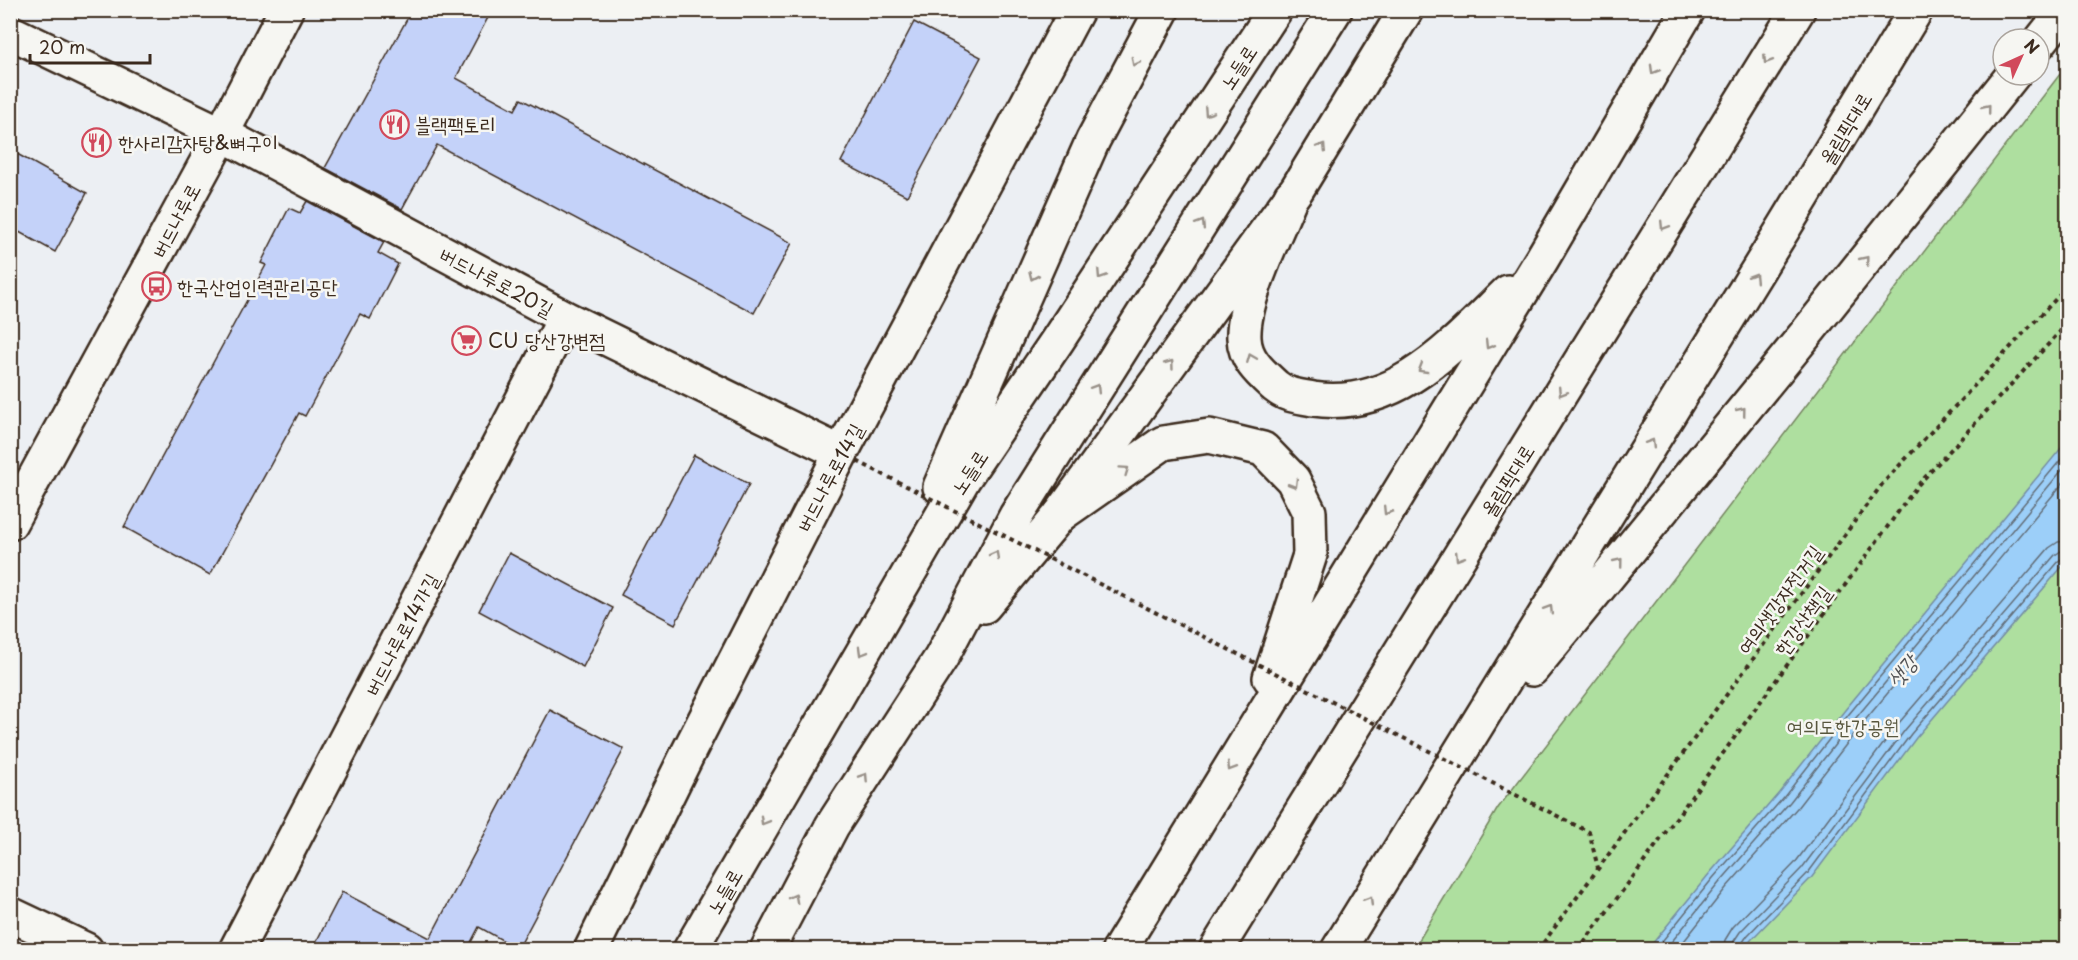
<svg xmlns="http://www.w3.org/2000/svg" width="2078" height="960" viewBox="0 0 2078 960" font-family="'Playpen Sans','Poor Story',sans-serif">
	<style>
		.green { fill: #aedf9f; stroke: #74845e; stroke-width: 1.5 }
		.water { fill: #9ccff9; stroke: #758da1; stroke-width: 1.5 }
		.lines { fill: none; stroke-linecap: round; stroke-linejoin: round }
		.shore { stroke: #626c76; stroke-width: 1.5 }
		.building { fill: #c4d2f9; stroke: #3b2a1e; stroke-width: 1.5 }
		.minor-casing { stroke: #3b2a1e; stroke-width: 38 }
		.major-casing { stroke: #3b2a1e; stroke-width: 38 }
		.highway-casing { stroke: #3b2a1e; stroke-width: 38 }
		.path { stroke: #3b2a1e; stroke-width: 4; stroke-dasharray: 4.5 4.5; stroke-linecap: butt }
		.minor { stroke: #f6f6f2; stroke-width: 33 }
		.major { stroke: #f6f6f2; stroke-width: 33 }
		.highway { stroke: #f6f6f2; stroke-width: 33 }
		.path-bridge { stroke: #3b2a1e; stroke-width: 4; stroke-dasharray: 4.5 4.5; stroke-linecap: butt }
		.oneway { stroke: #989088 }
		.labels { text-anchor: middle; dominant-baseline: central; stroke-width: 5; stroke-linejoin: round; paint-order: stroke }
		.street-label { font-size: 20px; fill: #3b2a1e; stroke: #f6f6f2 }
		.poi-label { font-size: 20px; fill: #3b2a1e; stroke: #f6f6f2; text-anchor: start }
		.park-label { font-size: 20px; fill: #58573e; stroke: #f6f6f2 }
		.water-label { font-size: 21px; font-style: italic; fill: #535355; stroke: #f6f6f2 }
	</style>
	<rect width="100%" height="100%" fill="#eceff3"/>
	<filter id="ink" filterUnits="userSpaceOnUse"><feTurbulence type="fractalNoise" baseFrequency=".0167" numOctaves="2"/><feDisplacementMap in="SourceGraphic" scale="12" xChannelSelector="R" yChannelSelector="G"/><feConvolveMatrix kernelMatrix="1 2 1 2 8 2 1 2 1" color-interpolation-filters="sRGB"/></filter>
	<g filter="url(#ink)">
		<!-- green -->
		<path class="green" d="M2067,65V949L1413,950L1498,808Z"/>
		<!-- water -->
		<path class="water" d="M2067,441V561L1916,738L1812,877L1751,940L1744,949H1648L1709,874L1779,793L1845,710Z"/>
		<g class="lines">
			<!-- shore -->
			<path class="shore" d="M1655,950L1713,878L1784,797L1849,714L2068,451
				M1665,950L1719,883L1790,802L1855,719L2068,463
				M1677,950L1726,888L1797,808L1862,724L2068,477
				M1723,950L1725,940L1733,927L1795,863L1898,724L2049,548L2058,542L2068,541
				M1732,950L1734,941L1740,932L1802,868L1905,730L2055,555L2061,551L2068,550
				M1740,950L1741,945L1747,936L1808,873L1911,734L2060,560L2068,557"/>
		</g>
		<!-- building -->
		<path class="building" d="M412,10H492L456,78L515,110L521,99L792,243L754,313L437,145L402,209L325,168Z
			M914,22L981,57L907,196L841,162Z
			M10,150L87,193L55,252L10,227Z
			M307,201L384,242L378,253L398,264L370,319L360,314L305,416L299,413L210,575L124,527L266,265L261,263L289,208L300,213Z
			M694,455L749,484L675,624L621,595Z
			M509,553L613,608L583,667L479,611Z
			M550,710L624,749L518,949L479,927L467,950H312L342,892L430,938Z"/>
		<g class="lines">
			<defs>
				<path id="minor" d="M10,32L222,134L565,318L841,453
					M10,914L86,950
					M236,950L565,318
					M591,950L688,753L841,453L1077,10"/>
				<path id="major" d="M940,487L1093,140L1162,10
					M10,523L215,147L286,10
					M984,606L1060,515L1297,189L1406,10
					M690,950L964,478L1057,341L1275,10
					M767,950L832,826L941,658L1016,516L1335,10"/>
				<path id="highway" d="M2039,43L2065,10
					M1291,196C1276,234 1242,299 1244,338C1245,360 1261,373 1275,386C1287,396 1298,396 1313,399C1396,412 1454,344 1508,292
					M1060,515L1163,443L1209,436L1263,449L1293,480L1309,512L1310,555L1270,678
					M1532,669L1805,335L2013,75
					M1119,950L1542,259L1688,10
					M1216,950L1798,10
					M1338,950L1785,226L1916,10"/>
			</defs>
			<!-- minor casing -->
			<use href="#minor" class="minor-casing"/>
			<!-- major casing -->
			<use href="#major" class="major-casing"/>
			<!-- highway casing -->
			<use href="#highway" class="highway-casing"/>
			<!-- path -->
			<path class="path" d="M1538,950L1883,483L2068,286
				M1578,950L1639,869L1917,486L2068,323"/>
			<!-- minor -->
			<use href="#minor" class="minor"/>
			<!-- major -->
			<use href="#major" class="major"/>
			<!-- highway -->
			<use href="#highway" class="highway"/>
			<!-- path-bridge -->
			<path class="path-bridge" d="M841,453L1589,832L1598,868"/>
		</g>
		<!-- one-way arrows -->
		<defs><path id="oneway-chevron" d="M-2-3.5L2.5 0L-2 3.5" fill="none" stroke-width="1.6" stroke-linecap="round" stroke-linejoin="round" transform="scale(1.5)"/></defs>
		<g class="oneway">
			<use href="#oneway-chevron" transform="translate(1767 60) rotate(122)"/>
			<use href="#oneway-chevron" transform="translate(1135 62) rotate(118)"/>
			<use href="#oneway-chevron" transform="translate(1654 70) rotate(120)"/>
			<use href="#oneway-chevron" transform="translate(1987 108) rotate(-51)"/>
			<use href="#oneway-chevron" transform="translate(1208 112) rotate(123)"/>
			<use href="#oneway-chevron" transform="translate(1322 147) rotate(-58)"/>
			<use href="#oneway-chevron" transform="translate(1201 224) rotate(-58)"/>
			<use href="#oneway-chevron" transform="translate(1664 226) rotate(122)"/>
			<use href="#oneway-chevron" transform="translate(1865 260) rotate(-51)"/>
			<use href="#oneway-chevron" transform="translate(1101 275) rotate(123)"/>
			<use href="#oneway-chevron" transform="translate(1033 276) rotate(114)"/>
			<use href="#oneway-chevron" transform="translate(1754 277) rotate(-58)"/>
			<use href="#oneway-chevron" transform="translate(1489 345) rotate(122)"/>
			<use href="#oneway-chevron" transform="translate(1251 358) rotate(-112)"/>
			<use href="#oneway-chevron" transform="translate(1170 364) rotate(-54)"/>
			<use href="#oneway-chevron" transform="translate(1422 369) rotate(149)"/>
			<use href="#oneway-chevron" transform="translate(1096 388) rotate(-58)"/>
			<use href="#oneway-chevron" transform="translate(1562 392) rotate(122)"/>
			<use href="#oneway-chevron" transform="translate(1742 411) rotate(-51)"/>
			<use href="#oneway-chevron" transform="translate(1651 443) rotate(-58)"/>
			<use href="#oneway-chevron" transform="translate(1125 470) rotate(-35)"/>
			<use href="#oneway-chevron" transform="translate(1294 484) rotate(59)"/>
			<use href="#oneway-chevron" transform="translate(1387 511) rotate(122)"/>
			<use href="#oneway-chevron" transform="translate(995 555) rotate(-62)"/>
			<use href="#oneway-chevron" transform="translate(1459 557) rotate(122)"/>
			<use href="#oneway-chevron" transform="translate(1619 562) rotate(-51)"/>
			<use href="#oneway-chevron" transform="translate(1549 609) rotate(-58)"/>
			<use href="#oneway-chevron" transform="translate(862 652) rotate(120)"/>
			<use href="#oneway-chevron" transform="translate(1231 767) rotate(121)"/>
			<use href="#oneway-chevron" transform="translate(864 777) rotate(-57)"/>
			<use href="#oneway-chevron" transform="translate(764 821) rotate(120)"/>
			<use href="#oneway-chevron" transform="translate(794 898) rotate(-62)"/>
			<use href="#oneway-chevron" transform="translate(1369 900) rotate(-58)"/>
		</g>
	</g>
	<!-- icons -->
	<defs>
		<symbol id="restaurant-ring" viewBox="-11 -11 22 22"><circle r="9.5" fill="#f6f6f2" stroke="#d1495b" stroke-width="1.5"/><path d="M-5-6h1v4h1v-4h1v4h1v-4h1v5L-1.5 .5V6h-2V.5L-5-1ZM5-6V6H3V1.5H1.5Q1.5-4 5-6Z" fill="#d1495b"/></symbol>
		<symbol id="bus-ring" viewBox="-11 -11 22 22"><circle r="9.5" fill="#f6f6f2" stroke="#d1495b" stroke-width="1.5"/><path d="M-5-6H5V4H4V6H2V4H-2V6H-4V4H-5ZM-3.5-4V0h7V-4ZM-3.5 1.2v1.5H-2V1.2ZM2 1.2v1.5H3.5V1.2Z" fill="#d1495b"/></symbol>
		<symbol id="supermarket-ring" viewBox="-11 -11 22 22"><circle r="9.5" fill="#f6f6f2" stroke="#d1495b" stroke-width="1.5"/><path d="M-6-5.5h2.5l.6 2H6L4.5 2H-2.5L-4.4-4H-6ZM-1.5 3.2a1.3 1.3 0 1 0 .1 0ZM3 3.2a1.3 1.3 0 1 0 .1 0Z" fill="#d1495b"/></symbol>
	</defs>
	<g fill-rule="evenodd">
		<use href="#restaurant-ring" x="378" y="108" width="33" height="33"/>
		<use href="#restaurant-ring" x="80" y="126" width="33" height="33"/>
		<use href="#bus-ring" x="140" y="270" width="33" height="33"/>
		<use href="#supermarket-ring" x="450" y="324" width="33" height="33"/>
	</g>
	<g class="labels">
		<!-- street labels -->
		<g class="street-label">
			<text transform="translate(1238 67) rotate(-57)">노들로</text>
			<text transform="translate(1845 128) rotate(-59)">올림픽대로</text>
			<text transform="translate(175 220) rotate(-62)">버드나루로</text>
			<text transform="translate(497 281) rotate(28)">버드나루로20길</text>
			<text transform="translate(969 472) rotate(-57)">노들로</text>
			<text transform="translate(829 477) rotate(-62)">버드나루로14길</text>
			<text transform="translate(1507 480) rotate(-58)">올림픽대로</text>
			<text transform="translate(1779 599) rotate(-54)">여의샛강자전거길</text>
			<text transform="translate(1802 620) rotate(-54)">한강산책길</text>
			<text transform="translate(401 634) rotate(-62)">버드나루로14가길</text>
			<text transform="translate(724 891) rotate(-60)">노들로</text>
		</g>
		<!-- poi labels -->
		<g class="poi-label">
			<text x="415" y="124">블랙팩토리</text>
			<text x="118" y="142">한사리감자탕&amp;뼈구이</text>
			<text x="177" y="286">한국산업인력관리공단</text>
			<text x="488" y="340">CU 당산강변점</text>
		</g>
		<!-- park labels -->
		<g class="park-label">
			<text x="1843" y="726">여의도한강공원</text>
		</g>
		<!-- water labels -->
		<g class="water-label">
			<text transform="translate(1901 670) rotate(-50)">샛강</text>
		</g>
	</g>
	<!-- margin -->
	<rect width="2078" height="960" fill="none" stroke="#f6f6f2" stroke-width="36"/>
	<rect x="18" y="18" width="2042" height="924" fill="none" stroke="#3b2a1e" stroke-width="2" filter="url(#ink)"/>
	<!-- north arrow -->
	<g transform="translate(2021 57) rotate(45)"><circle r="28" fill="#f6f6f2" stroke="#aba49d" stroke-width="1.5"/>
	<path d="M0-4.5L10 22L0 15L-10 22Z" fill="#d1495b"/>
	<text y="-9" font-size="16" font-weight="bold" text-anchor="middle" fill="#3b2a1e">N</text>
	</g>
	<!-- scale -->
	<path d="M30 54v9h120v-9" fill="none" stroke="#3b2a1e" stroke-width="3"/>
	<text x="39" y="54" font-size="18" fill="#3b2a1e" stroke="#f6f6f2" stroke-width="4.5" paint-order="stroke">20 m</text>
</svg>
